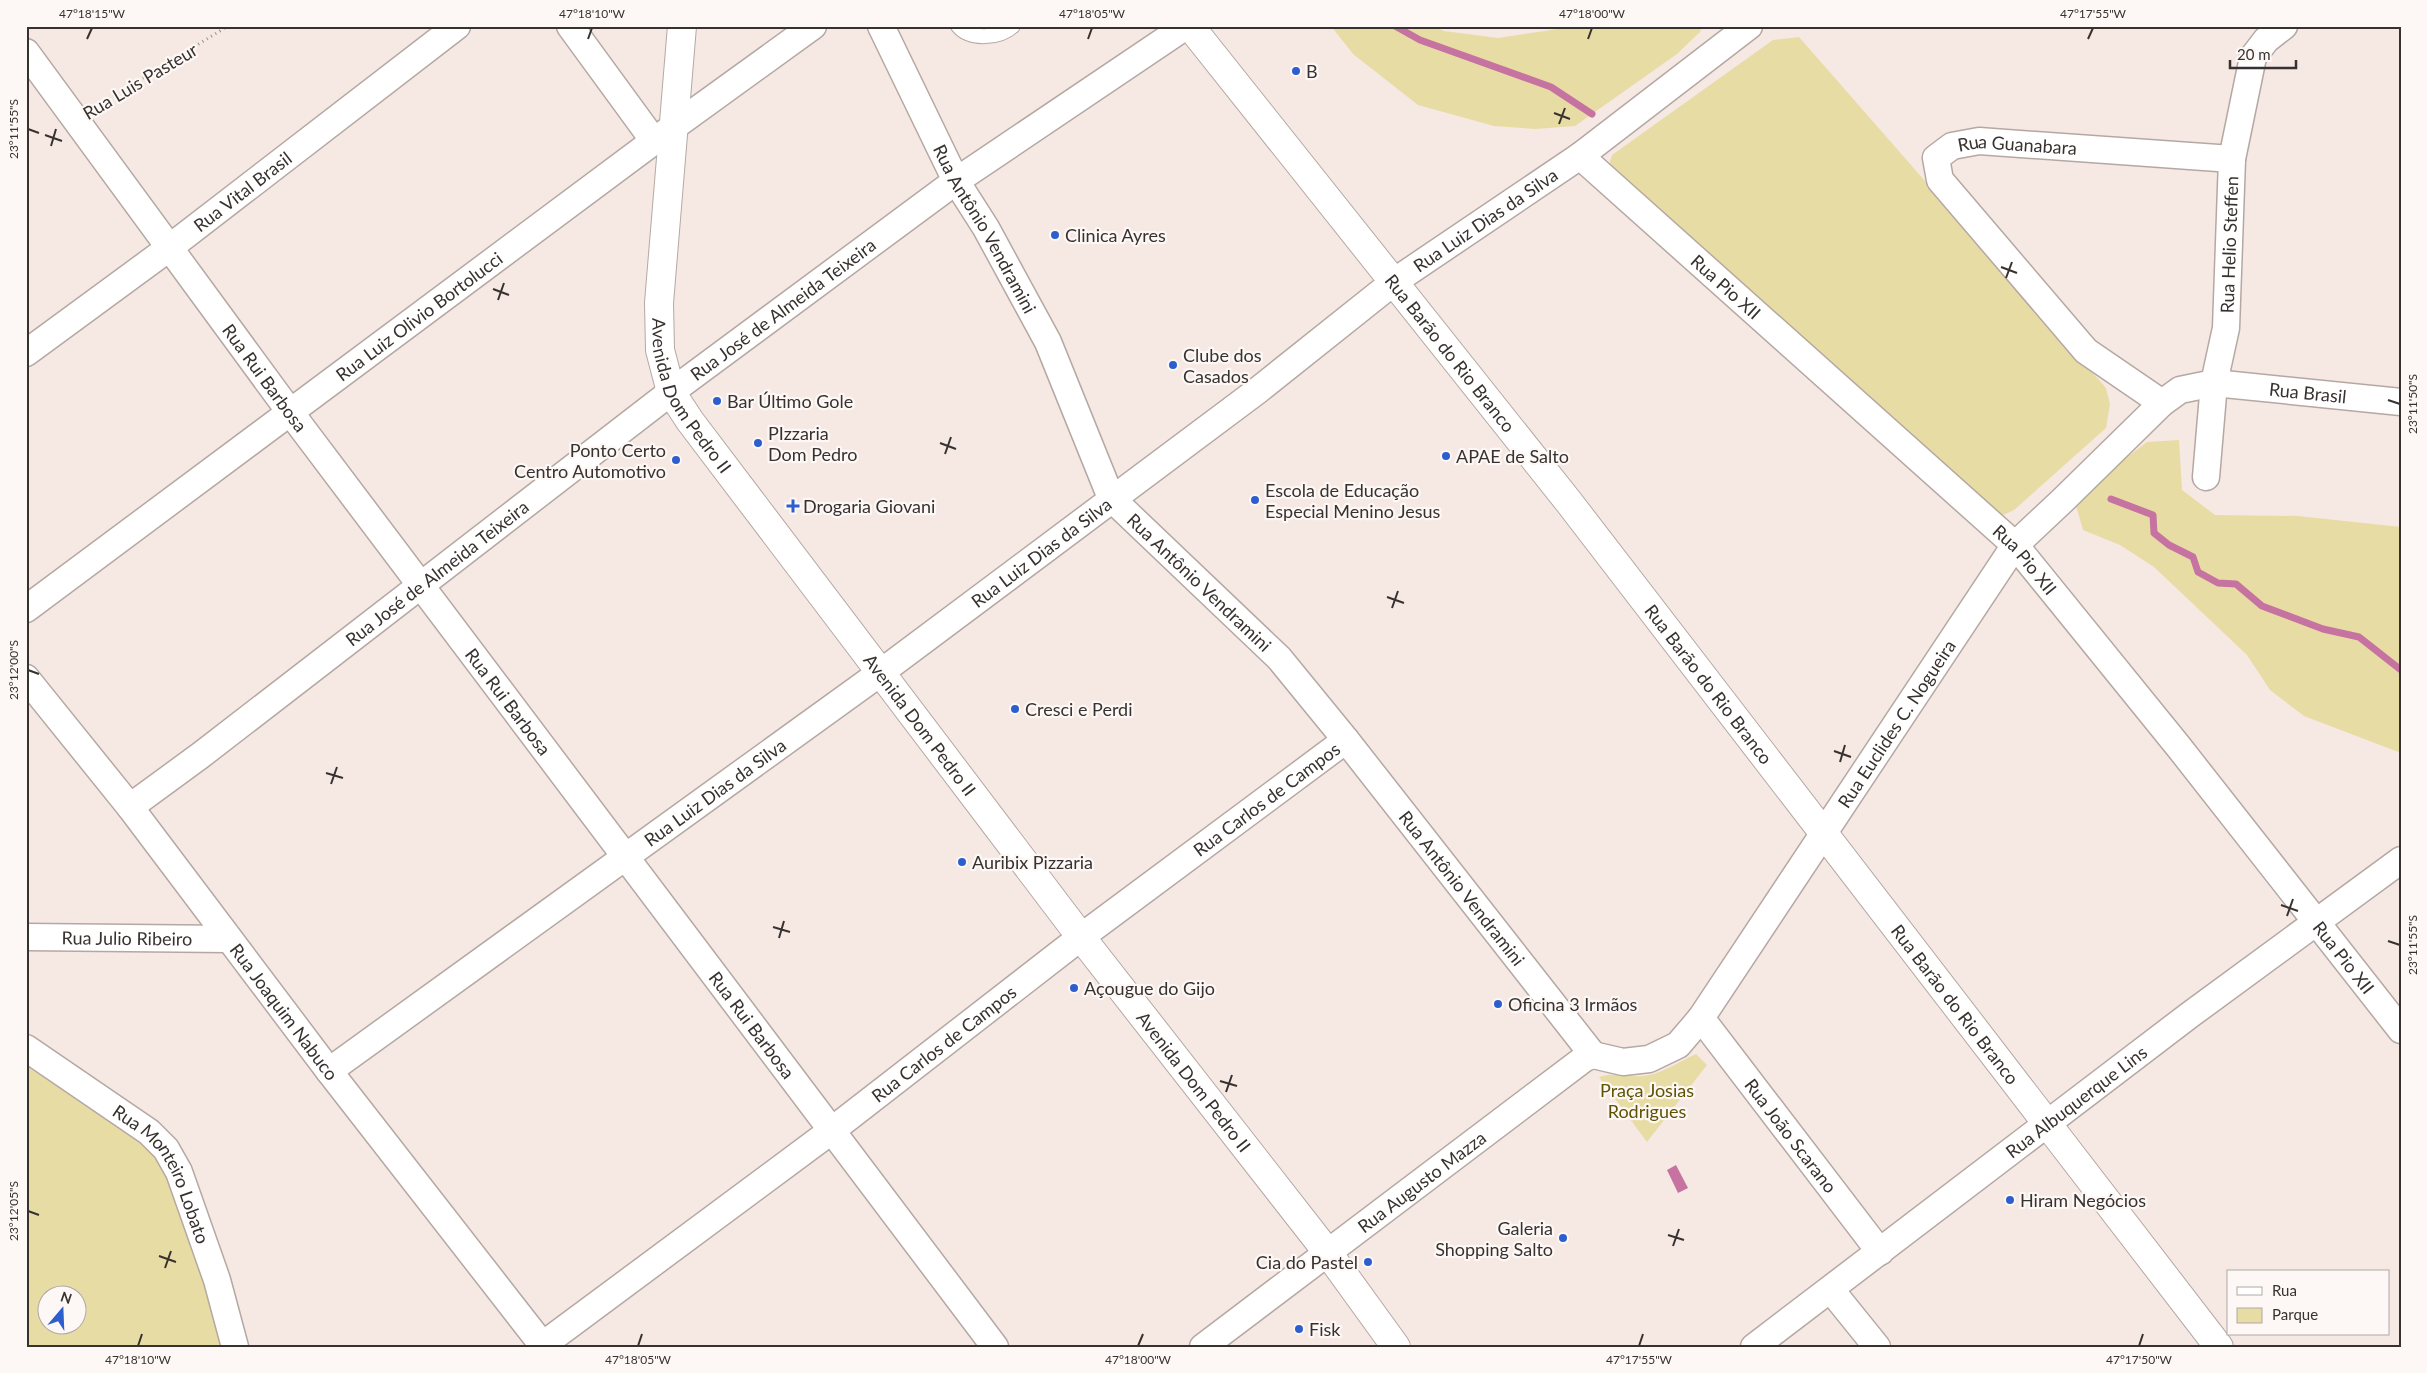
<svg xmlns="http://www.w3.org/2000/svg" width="2427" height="1373" viewBox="0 0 2427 1373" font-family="Lato,sans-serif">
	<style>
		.green { fill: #e8dca5; fill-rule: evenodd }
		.water { fill: #c673a1 }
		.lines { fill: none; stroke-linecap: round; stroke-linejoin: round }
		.stream { stroke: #c673a1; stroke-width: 7 }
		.service-casing { stroke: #b5a8a3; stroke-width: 16 }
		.minor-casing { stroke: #b5a8a3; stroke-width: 29 }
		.secondary-casing { stroke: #b5a8a3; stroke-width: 30 }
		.path { stroke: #9b918d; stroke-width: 3; stroke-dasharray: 1 4; stroke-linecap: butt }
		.service { stroke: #fff; stroke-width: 14 }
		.minor { stroke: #fff; stroke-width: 26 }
		.secondary { stroke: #fff; stroke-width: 28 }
		.ticks { fill: none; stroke: #373230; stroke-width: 2 }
		.poi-dot { fill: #2d5ecd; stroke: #fdf8f5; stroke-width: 2 }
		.labels { text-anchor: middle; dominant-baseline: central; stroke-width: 4.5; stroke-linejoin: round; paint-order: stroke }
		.poi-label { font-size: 18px; fill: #373230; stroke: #fdf8f5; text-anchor: start }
		.street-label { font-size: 18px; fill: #373230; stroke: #fdf8f5 }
		.park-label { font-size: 18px; fill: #605203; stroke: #fdf8f5 }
		.neatline { fill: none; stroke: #373230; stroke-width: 2 }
		.ticks-label { font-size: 12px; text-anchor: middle; fill: #373230 }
	</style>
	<rect width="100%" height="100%" fill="#f6e8e3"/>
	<!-- green -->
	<path class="green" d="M1331,26H1433L1444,31L1498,38L1578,26H1702L1700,32L1677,54L1575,126L1535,129L1494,126L1418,105L1353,54Z
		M1799,37L2106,388L2110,404L2106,428L2014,510L2001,516L1608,168L1612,155L1773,40Z
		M2179,440L2182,490L2215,515L2298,516L2401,527V753L2304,716L2270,690L2247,655L2154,567L2120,545L2083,530L2076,506L2101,477L2147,442Z
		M1696,1054L1707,1065L1647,1142L1599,1077C1615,1071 1632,1079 1649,1075C1665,1072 1682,1060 1696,1054Z
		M26,1066L141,1141L174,1176L222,1347H26ZM48,1296H78V1326H48Z"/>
	<!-- water -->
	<path class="water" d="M1676,1165L1688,1188L1678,1193L1667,1170Z"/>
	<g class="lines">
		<!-- stream -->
		<path class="stream" d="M1395,26L1420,40L1551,87L1592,114
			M2111,499L2153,515L2154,533L2169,545L2193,557L2198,572L2218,583L2236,584L2262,606L2323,629L2359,637L2401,670"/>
		<defs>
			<path id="service" d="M958,26C970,41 1000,38 1013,26"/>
			<g id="minor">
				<path d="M570,26L654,141"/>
				<path id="s1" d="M881,26L956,181L986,228L1048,342L1111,498L1279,658L1346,740L1593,1055"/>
				<path id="s2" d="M26,52L290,412L995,1347"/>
				<path id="s3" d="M1580,156L2015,545L2178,746L2401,1030"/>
				<path id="s4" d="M26,353L169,248L457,26"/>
				<path id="s5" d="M2162,403L2086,351L1940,180L1936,158L1952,146L1979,141L2232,159"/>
				<path id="s6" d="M2206,477L2214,383L2226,328L2232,159L2253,57L2266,40L2284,26"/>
				<path id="s7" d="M26,609L654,141L813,26"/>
				<path id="s8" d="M26,678L130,807L329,1071L544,1347"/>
				<path id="s9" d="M130,807L201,755L671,392L956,181L1186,26"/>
				<path id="s10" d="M26,937L229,939"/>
				<path id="s11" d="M1701,1018L1880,1252"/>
				<path id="s12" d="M26,1048L149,1132L166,1149L179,1172L217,1280L235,1347"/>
				<path id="s13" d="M1593,1055L1623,1062L1649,1059L1678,1045L1701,1018L2015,545L2063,500L2162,403L2180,390L2214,383L2401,402"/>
				<path id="s14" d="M329,1071L880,673L1257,391L1395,281L1580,156L1749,26"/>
				<path d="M1831,1290L1877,1347"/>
				<path id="s15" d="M540,1347L831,1131L1081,937L1346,740"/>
				<path id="s16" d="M1203,1347L1585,1058L1593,1055"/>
				<path id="s17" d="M1754,1347L2191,1014L2401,860"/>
			</g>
			<g id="secondary">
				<path id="s18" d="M682,26L659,303L660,350L671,392L690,421L1081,937L1328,1253L1396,1347"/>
				<path id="s19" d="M1190,26L1568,501L2219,1347"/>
			</g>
		</defs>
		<!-- service casing -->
		<use href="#service" class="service-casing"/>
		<!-- minor casing -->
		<use href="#minor" class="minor-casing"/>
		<!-- secondary casing -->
		<use href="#secondary" class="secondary-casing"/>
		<!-- path -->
		<path class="path" d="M96,107L228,26"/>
		<!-- service -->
		<use href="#service" class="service"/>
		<!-- minor -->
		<use href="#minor" class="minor"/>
		<!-- secondary -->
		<use href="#secondary" class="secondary"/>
	</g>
	<!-- ticks -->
	<path class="ticks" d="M87,39L92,28M588,39L592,28M1088,39L1092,28M1588,39L1592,28M2088,39L2093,28M1554,113L1570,119M1559,124L1565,108M28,129L39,133M45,135L62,141M51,146L56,129M2001,267L2017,273M2006,278L2012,262M493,289L509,295M498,300L504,283M2388,400L2400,404M940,443L956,449M945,454L951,437M1387,597L1404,603M1392,608L1398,591M28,670L39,674M1834,751L1851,757M1840,762L1845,745M326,773L343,778M331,784L337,767M2281,905L2298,911M2287,916L2293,899M773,927L790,932M779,938L784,921M2388,941L2400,945M1220,1081L1237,1086M1226,1092L1232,1075M28,1211L39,1215M1668,1235L1684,1240M1673,1246L1679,1229M159,1256L176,1262M165,1268L171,1251M138,1346L142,1334M638,1346L642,1334M1138,1346L1143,1334M1639,1346L1643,1334M2139,1346L2143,1334"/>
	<!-- markers -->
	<g class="poi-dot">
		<circle cx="1296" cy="71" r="5"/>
		<circle cx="1055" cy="235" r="5"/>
		<circle cx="1173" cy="365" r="5"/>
		<circle cx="717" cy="401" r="5"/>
		<circle cx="758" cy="443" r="5"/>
		<circle cx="1446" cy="456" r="5"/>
		<circle cx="676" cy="460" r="5"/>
		<circle cx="1255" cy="500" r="5"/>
		<path d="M790.5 498.5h5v5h5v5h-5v5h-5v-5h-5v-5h5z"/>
		<circle cx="1015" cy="709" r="5"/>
		<circle cx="962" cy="862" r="5"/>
		<circle cx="1074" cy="988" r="5"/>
		<circle cx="1498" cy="1004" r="5"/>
		<circle cx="2010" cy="1200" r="5"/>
		<circle cx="1563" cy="1238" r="5"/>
		<circle cx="1368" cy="1262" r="5"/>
		<circle cx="1299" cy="1329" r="5"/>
	</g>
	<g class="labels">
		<!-- poi labels -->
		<g class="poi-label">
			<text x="1306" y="71">B</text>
			<text x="1065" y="235">Clinica Ayres</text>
			<text x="1183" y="355">Clube dos<tspan x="1183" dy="21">Casados</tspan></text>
			<text x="727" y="401">Bar Último Gole</text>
			<text x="768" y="433">PIzzaria<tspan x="768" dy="21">Dom Pedro</tspan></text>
			<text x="666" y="450" text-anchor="end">Ponto Certo<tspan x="666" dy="21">Centro Automotivo</tspan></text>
			<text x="1456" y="456">APAE de Salto</text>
			<text x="1265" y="490">Escola de Educação<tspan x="1265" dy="21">Especial Menino Jesus</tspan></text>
			<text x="803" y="506">Drogaria Giovani</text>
			<text x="1025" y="709">Cresci e Perdi</text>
			<text x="972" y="862">Auribix Pizzaria</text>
			<text x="1084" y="988">Açougue do Gijo</text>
			<text x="1508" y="1004">Oficina 3 Irmãos</text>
			<text x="2020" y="1200">Hiram Negócios</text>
			<text x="1553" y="1228" text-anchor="end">Galeria<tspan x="1553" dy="21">Shopping Salto</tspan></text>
			<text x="1358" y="1262" text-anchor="end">Cia do Pastel</text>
			<text x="1309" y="1329">Fisk</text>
		</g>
		<!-- street labels -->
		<g class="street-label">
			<text transform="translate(140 81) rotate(-31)">Rua Luis Pasteur</text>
			<text stroke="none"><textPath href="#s5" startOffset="425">Rua Guanabara</textPath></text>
			<text stroke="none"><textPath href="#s4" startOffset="270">Rua Vital Brasil</textPath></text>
			<text stroke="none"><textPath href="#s14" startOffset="1436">Rua Luiz Dias da Silva</textPath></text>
			<text stroke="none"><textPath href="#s1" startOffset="228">Rua Antônio Vendramini</textPath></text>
			<text stroke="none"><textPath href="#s6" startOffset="234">Rua Helio Steffen</textPath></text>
			<text stroke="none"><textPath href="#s3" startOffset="196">Rua Pio XII</textPath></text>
			<text stroke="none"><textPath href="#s9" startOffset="821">Rua José de Almeida Teixeira</textPath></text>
			<text stroke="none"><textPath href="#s7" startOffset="490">Rua Luiz Olivio Bortolucci</textPath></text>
			<text stroke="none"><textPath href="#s19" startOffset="418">Rua Barão do Rio Branco</textPath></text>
			<text stroke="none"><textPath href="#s2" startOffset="404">Rua Rui Barbosa</textPath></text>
			<text stroke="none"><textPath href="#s18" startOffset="379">Avenida Dom Pedro II</textPath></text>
			<text stroke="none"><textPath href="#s13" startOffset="1048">Rua Brasil</textPath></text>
			<text stroke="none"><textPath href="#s14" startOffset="881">Rua Luiz Dias da Silva</textPath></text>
			<text stroke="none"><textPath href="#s3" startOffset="601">Rua Pio XII</textPath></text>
			<text stroke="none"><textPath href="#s9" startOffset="386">Rua José de Almeida Teixeira</textPath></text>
			<text stroke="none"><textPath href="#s1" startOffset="648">Rua Antônio Vendramini</textPath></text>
			<text stroke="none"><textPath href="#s19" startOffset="838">Rua Barão do Rio Branco</textPath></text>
			<text stroke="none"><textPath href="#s2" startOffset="809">Rua Rui Barbosa</textPath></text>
			<text stroke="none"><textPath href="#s13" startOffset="478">Rua Euclides C. Nogueira</textPath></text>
			<text stroke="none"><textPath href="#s18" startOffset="784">Avenida Dom Pedro II</textPath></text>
			<text stroke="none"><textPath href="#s14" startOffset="476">Rua Luiz Dias da Silva</textPath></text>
			<text stroke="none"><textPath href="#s15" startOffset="910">Rua Carlos de Campos</textPath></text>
			<text stroke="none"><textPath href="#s1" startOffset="1052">Rua Antônio Vendramini</textPath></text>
			<text stroke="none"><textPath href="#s10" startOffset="101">Rua Julio Ribeiro</textPath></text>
			<text stroke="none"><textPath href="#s3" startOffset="1111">Rua Pio XII</textPath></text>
			<text stroke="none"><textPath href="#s19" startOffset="1242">Rua Barão do Rio Branco</textPath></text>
			<text stroke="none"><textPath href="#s8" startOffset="422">Rua Joaquim Nabuco</textPath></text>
			<text stroke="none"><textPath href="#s2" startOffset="1214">Rua Rui Barbosa</textPath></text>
			<text stroke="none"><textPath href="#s15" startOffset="505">Rua Carlos de Campos</textPath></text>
			<text stroke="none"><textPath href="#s18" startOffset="1234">Avenida Dom Pedro II</textPath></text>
			<text stroke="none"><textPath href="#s17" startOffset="405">Rua Albuquerque Lins</textPath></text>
			<text stroke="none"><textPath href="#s11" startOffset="148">Rua João Scarano</textPath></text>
			<text stroke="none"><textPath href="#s12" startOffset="191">Rua Monteiro Lobato</textPath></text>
			<text stroke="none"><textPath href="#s16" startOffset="274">Rua Augusto Mazza</textPath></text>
		</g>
		<!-- park labels -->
		<g class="park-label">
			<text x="1647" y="1090">Praça Josias<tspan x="1647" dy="21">Rodrigues</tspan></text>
		</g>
	</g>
	<!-- border -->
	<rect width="2427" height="1373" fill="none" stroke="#fdf8f5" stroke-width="55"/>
	<!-- legend -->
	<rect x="2227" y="1270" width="162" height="65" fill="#fdf8f5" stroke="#aea9a6"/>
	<rect x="2237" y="1287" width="25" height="8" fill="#ffffff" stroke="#aea9a6"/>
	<text x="2272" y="1296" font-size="15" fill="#373230">Rua</text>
	<rect x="2237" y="1308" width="25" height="15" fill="#e8dca5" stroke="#aea9a6"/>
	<text x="2272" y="1320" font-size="15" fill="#373230">Parque</text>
	<!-- north arrow -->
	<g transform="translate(62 1310) rotate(19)"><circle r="24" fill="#fdf8f5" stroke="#aea9a6"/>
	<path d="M0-4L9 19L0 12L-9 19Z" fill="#2d5ecd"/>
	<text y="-8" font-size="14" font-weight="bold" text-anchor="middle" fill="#373230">N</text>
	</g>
	<!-- scale -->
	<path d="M2230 60v8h66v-8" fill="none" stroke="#373230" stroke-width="2.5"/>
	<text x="2237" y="60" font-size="15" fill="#373230" stroke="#fdf8f5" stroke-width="4" paint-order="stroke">20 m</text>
	<rect x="28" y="28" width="2372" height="1318" class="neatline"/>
	<g class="ticks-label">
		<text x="92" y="18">47°18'15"W</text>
		<text x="592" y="18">47°18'10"W</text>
		<text x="1092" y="18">47°18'05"W</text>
		<text x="1592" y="18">47°18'00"W</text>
		<text x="2093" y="18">47°17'55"W</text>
		<text transform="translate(14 129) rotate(-90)" y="4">23°11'55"S</text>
		<text transform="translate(2413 404) rotate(-90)" y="4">23°11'50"S</text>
		<text transform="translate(14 670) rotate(-90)" y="4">23°12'00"S</text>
		<text transform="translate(2413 945) rotate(-90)" y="4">23°11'55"S</text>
		<text transform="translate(14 1211) rotate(-90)" y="4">23°12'05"S</text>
		<text x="138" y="1364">47°18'10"W</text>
		<text x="638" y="1364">47°18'05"W</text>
		<text x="1138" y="1364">47°18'00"W</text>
		<text x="1639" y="1364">47°17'55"W</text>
		<text x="2139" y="1364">47°17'50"W</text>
	</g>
</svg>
